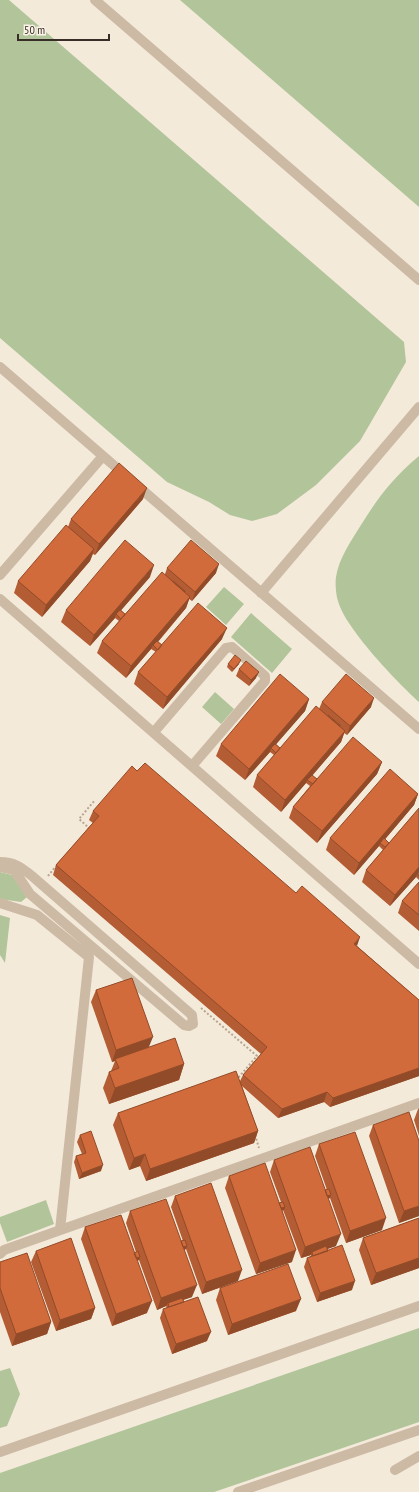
<svg xmlns="http://www.w3.org/2000/svg" width="419" height="1492" viewBox="0 0 419 1492" font-family="'PT Sans Narrow',sans-serif">
	<style>
		.green { fill: #b2c499 }
		.lines { fill: none; stroke-linecap: round; stroke-linejoin: round }
		.path { stroke: #b9a48f; stroke-width: 2; stroke-dasharray: 2 2; stroke-linecap: butt }
		.minor { stroke: #cdbaa5; stroke-width: 10 }
		.wall { fill: #b45c33 }
		.shaded-wall { fill: #924b29 }
		.building { fill: #d16b3b; stroke: #924b29 }
	</style>
	<rect width="100%" height="100%" fill="#f4eada"/>
	<!-- green -->
	<path class="green" d="M0,0H9L404,342L406,362L360,441L316,485L277,514L252,521L230,515L209,502L167,482L0,338Z
		M180,0H419V207Z
		M419,456V702C397,682 345,628 338,601C336,595 335,583 336,577C339,558 351,541 361,525C379,496 393,478 419,456Z
		M224,587L244,604L226,625L206,607Z
		M251,613L292,649L272,673L231,637Z
		M215,692L234,709L221,724L202,707Z
		M0,872L12,875L27,897L21,902L0,899Z
		M0,915L10,918L5,963L0,955Z
		M46,1200L54,1224L7,1242L0,1223V1217Z
		M419,1328V1422L214,1492H0V1473Z
		M10,1368L20,1394L7,1426L0,1428V1371Z"/>
	<g class="lines">
		<!-- path -->
		<path class="path" d="M88,829L89,828L79,819L95,800
			M48,876L56,866
			M201,1008L257,1056L238,1078
			M255,1135L259,1148"/>
		<!-- minor -->
		<path class="minor" d="M95,0L419,280
			M0,367L419,729
			M0,575L103,456
			M261,593L419,407
			M0,599L419,964
			M154,732L226,648L232,647L265,676V681L192,766
			M0,862C14,862 21,867 32,876L192,1015L193,1024L189,1026L184,1025L30,894L14,870L0,867
			M0,903L37,915L89,957L60,1230
			M0,1254L4,1250L419,1103
			M0,1452L419,1306
			M395,1470L419,1456
			M238,1492L419,1430"/>
	</g>
	<!-- wall -->
	<path class="wall" d="M143,499L95,555L93,554L90,561L42,617L14,593L18,581L68,527L71,519Z
		M167,568L216,573L192,601L189,599L186,608L158,642L162,645L222,639L163,709L134,684L138,672L156,652L151,649L126,678L97,653L102,641L119,621L115,618L90,646L61,622L66,610L150,577L121,610L125,614L165,574Z
		M228,664H239L232,672L227,667Z
		M239,669L256,678L249,686L236,676Z
		M309,699L305,711L276,744L280,748L319,709L322,702L371,707L347,735L344,733L341,742L312,776L317,779L382,762L377,774L317,843L289,818L293,807L310,786L306,783L281,812L253,787L257,775L274,755L270,752L245,780L216,756L221,744Z
		M418,794L414,805L385,839L389,843L419,808V880L416,877L390,906L362,882L366,870L383,850L379,846L354,875L326,850L330,838Z
		M93,811L357,946L419,1000V1076L330,1107L324,1102L278,1118L242,1086L258,1131L254,1143L146,1181L140,1166L129,1170L113,1125L118,1113L240,1081L243,1075L261,1054L53,875L56,865L93,823L89,820Z
		M419,882V931L398,913L402,901Z
		M96,990L149,1047L184,1064L179,1080L109,1104L103,1088L109,1072L111,1071L115,1061L112,1062L91,1002Z
		M419,1108V1136L414,1120L418,1109Z
		M373,1125L419,1216L399,1223L369,1136Z
		M80,1135L101,1171L79,1179L74,1162L76,1156L82,1154L77,1142Z
		M319,1144L382,1230L346,1243L330,1198L328,1199L336,1246L327,1249L352,1290L317,1302L304,1267L307,1258L311,1256V1255L301,1258L283,1210H282L292,1262L256,1274L225,1188L229,1176L279,1203L281,1202L270,1172L274,1160L325,1190H327L315,1156Z
		M175,1196L238,1281L202,1294L186,1249L184,1250L192,1297L183,1300L207,1341L172,1354L160,1318L163,1309L167,1308L166,1306L157,1310L139,1260L137,1261L147,1313L112,1326L81,1239L85,1227L134,1253L136,1252L126,1223L130,1211L181,1241H183L171,1207Z
		M419,1218V1268L371,1285L359,1250L363,1238Z
		M36,1251L95,1308L91,1319L56,1331L31,1262Z
		M0,1262L51,1322L47,1334L12,1346L0,1312Z
		M220,1288L296,1311L228,1335L216,1300Z"/>
	<!-- shaded-wall -->
	<path class="shaded-wall" d="M147,488L143,499L95,555L99,544Z
		M94,549L90,561L42,617L46,605Z
		M219,564L216,573L192,601L195,592Z
		M154,565L150,577L117,615L116,614L115,618L90,646L94,635Z
		M190,597L186,608L154,646L153,645L151,649L126,678L131,666Z
		M227,628L222,639L163,709L167,697Z
		M241,660L239,664L232,672L234,669Z
		M259,672L256,678L249,686L251,680Z
		M374,698L371,707L347,735L350,726Z
		M309,699L305,711L272,749L271,748L270,752L245,780L249,769Z
		M345,731L341,742L308,780H307L306,783L281,812L285,800Z
		M382,762L377,774L317,843L322,831Z
		M418,794L414,805L381,844L380,843L379,846L354,875L359,863Z
		M419,867V873L417,874L416,877L390,906L395,895Z
		M360,937L357,946L354,944Z
		M153,1037L148,1049L115,1059V1061L112,1062L116,1050Z
		M184,1064L179,1080L109,1104L115,1088Z
		M419,1068V1076L330,1107L333,1098Z
		M327,1092L324,1102L278,1118L282,1109Z
		M258,1131L254,1143L146,1181L150,1169Z
		M145,1154L140,1166L129,1170L134,1158Z
		M103,1165L101,1171L79,1179L82,1173Z
		M331,1195L330,1198L321,1201L322,1198Z
		M419,1206V1216L399,1223L404,1211Z
		M285,1207L284,1210L274,1213L275,1210Z
		M386,1218L382,1230L346,1243L350,1231Z
		M341,1234L336,1246L313,1254L312,1252L311,1255L301,1258L305,1247Z
		M187,1246L186,1249L176,1253L178,1249Z
		M296,1250L292,1262L256,1274L260,1263Z
		M140,1257L139,1260L130,1263L131,1260Z
		M419,1258V1268L371,1285L376,1273Z
		M242,1270L238,1281L202,1294L206,1282Z
		M355,1281L352,1290L317,1302L320,1293Z
		M197,1285L192,1297L168,1305V1303L166,1306L157,1310L161,1298Z
		M301,1299L296,1311L228,1335L232,1324Z
		M152,1301L147,1313L112,1326L116,1314Z
		M95,1308L91,1319L56,1331L60,1320Z
		M51,1322L47,1334L12,1346L16,1334Z
		M211,1332L207,1341L172,1354L176,1344Z"/>
	<!-- building -->
	<path class="building" d="M119,463L147,488L99,544L71,519Z
		M66,525L94,549L46,605L18,581Z
		M125,540L154,565L94,635L66,610Z
		M191,540L219,564L195,592L167,568Z
		M162,572L190,597L131,666L102,641Z
		M173,581L185,591V592L173,582Z
		M198,603L227,628L167,697L138,672Z
		M120,610L125,614L121,619L116,614Z
		M157,641L162,645L158,650L153,645Z
		M235,655L241,660L234,669L228,664Z
		M246,661L259,672L251,680L239,669Z
		M280,674L309,699L249,769L221,744Z
		M346,674L374,698L350,726L322,702Z
		M316,706L345,731L285,800L257,775Z
		M328,715L340,725V726L328,716Z
		M353,737L382,762L322,831L293,807Z
		M275,744L280,748L276,753L271,748Z
		M145,763L296,893L302,886L360,937L354,944L419,1000V1068L333,1098L327,1092L282,1109L243,1075L267,1047L56,865L99,816L93,811L132,766L137,771Z
		M390,769L418,794L359,863L330,838Z
		M312,775L317,779L313,784L307,780Z
		M419,808V867L395,895L366,870Z
		M384,838L389,843L385,847L380,843Z
		M419,871V876L417,874Z
		M419,882V915L402,901Z
		M132,978L153,1037L116,1050L96,990Z
		M175,1038L184,1064L115,1088L109,1072L119,1068L115,1059Z
		M236,1071L258,1131L150,1169L145,1154L134,1158L118,1113Z
		M409,1112L419,1141V1206L404,1211L373,1125Z
		M91,1131L103,1165L82,1173L76,1156L86,1153L80,1135Z
		M355,1132L386,1218L350,1231L319,1144Z
		M310,1147L341,1234L305,1247L274,1160Z
		M265,1163L296,1250L260,1263L229,1176Z
		M211,1183L242,1270L206,1282L175,1196Z
		M329,1189L331,1195L327,1196L325,1190Z
		M166,1199L197,1285L161,1298L130,1211Z
		M283,1202L285,1207L281,1208L279,1203Z
		M121,1215L152,1301L116,1314L85,1227Z
		M419,1218V1258L376,1273L363,1238Z
		M71,1238L95,1308L60,1320L36,1251Z
		M185,1240L187,1246L183,1247L181,1241Z
		M342,1245L355,1281L320,1293L307,1258Z
		M326,1246L328,1251L313,1256L312,1252Z
		M138,1251L140,1257L136,1258L134,1253Z
		M27,1253L51,1322L16,1334L0,1288V1262Z
		M288,1264L301,1299L232,1324L220,1288Z
		M198,1297L211,1332L176,1344L163,1309Z
		M182,1298L184,1302L169,1307L168,1303Z"/>
	<!-- scale -->
	<path d="M18 34v6h91v-6" fill="none" stroke="#382e27" stroke-width="2"/>
	<text x="24" y="34" font-size="12" fill="#382e27" stroke="#fbf3e7" stroke-width="3" paint-order="stroke">50 m</text>
</svg>
